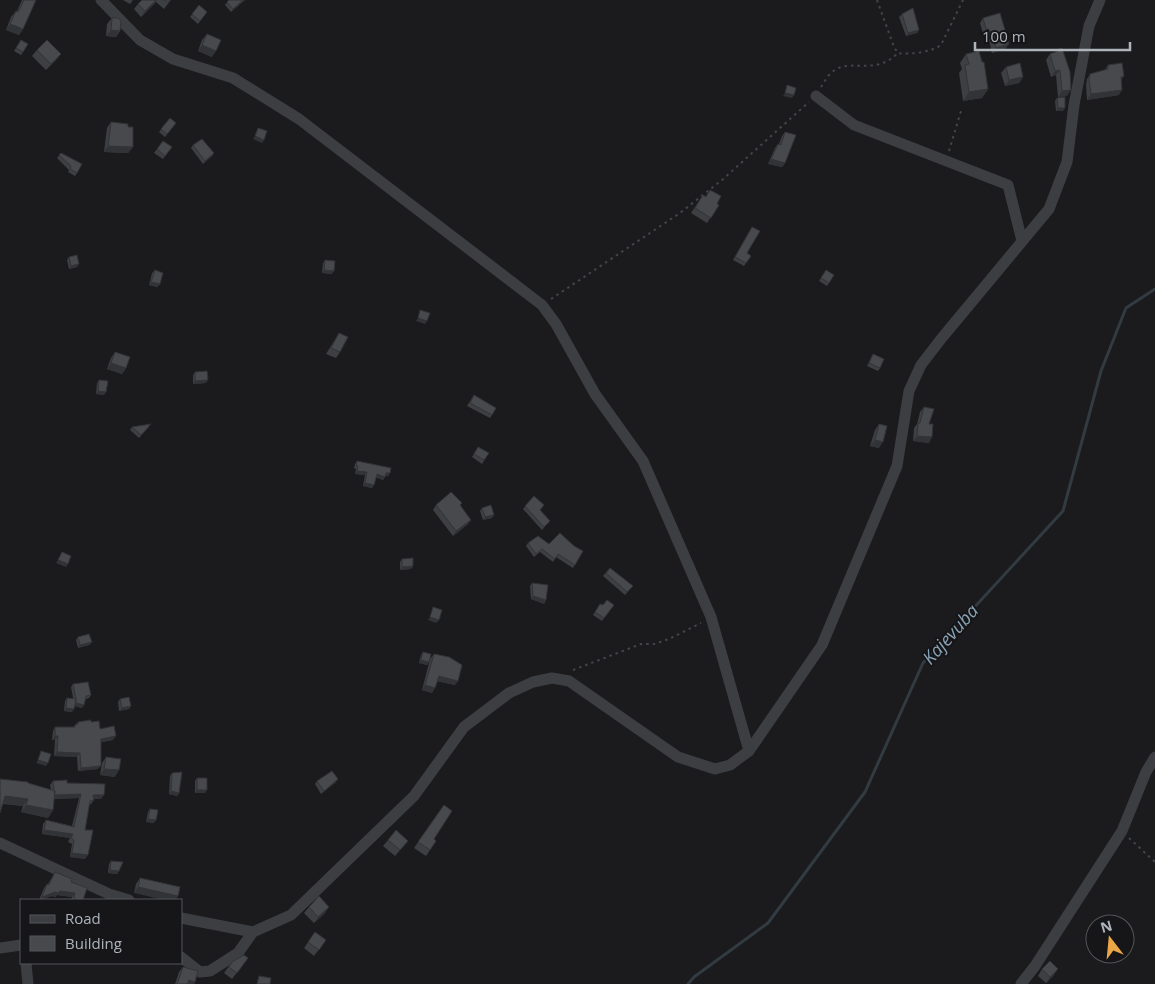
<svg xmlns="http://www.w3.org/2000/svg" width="1155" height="984" viewBox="0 0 1155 984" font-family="'Open Sans',sans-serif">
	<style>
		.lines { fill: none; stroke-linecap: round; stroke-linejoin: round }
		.stream { stroke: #313b41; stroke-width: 3 }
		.path { stroke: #424549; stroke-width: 2; stroke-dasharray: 2.5 4; stroke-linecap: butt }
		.minor { stroke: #3c3e42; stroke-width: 11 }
		.wall { fill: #3e3f42 }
		.shaded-wall { fill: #323336 }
		.building { fill: #48494d; stroke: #323336 }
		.labels { text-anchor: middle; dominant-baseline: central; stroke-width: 4; stroke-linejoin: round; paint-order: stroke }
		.water-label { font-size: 18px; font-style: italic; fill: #88a3b5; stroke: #161618 }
	</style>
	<rect width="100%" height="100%" fill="#1b1b1d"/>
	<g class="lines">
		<!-- stream -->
		<path class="stream" d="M688,984L694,977L768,923L865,792L923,663L1063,511L1101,371L1126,308L1155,289"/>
		<!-- path -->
		<path class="path" d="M877,0L894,47L898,53C910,55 931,52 941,45L963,0
			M821,87C824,83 826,78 830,74C848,55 873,78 898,53
			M949,151L961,111
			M551,299L680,213L722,180L809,102
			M573,670L641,644H654L669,639L701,623
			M1129,838L1155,862"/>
		<!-- minor -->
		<path class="minor" d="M101,0L140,40L173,59L233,78L299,119L542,305L556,324L595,394L643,461L711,617L749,751
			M816,96L854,125L1008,185L1022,241
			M0,843L109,894L129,900
			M181,918L253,932
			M0,948L21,945
			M181,957L200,972L210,971L238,953L253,932L291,915L414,796L464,727L509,693L533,682L552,678L569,681L678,757L715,769L730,765L749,751L822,645L897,466L909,391L921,365L941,339L1049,209L1067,162L1074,105L1089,26L1100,0
			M26,963L28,984
			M1021,984L1035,966L1122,831L1146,772L1155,757"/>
	</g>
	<!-- wall -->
	<path class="wall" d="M22,0H36L23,29L19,35L6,30L11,17L16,11H17Z
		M123,0H133L130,4Z
		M142,0H171L164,9L156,2L141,17L134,9L138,4Z
		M229,0H245L231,12L225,5Z
		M199,5L207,12L198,24L190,17Z
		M902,14L919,30L917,33L906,36L899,17Z
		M112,18L120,31L116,37L106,36L107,24Z
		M983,18L1009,44L1005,49L992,53L988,36L984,37L980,23Z
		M207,34L212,57L198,51L202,40Z
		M21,40L28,44L21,55L14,51Z
		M1058,49L1067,96L1058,97L1056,75L1051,77L1046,60L1050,54L1056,52Z
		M37,50L61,54L56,60L46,70L32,56Z
		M966,54L988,89L982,98L963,101L959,73L962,69L960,63Z
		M1108,65L1124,76L1121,80L1119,95L1087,100L1086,85L1087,79L1090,74L1105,70Z
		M1006,67L1023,77L1019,83L1005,86L1001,73Z
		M1057,98L1063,111H1056L1055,101Z
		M170,118L176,123L165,137L159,132Z
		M111,122L133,147L128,153L104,152L107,128Z
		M785,132V163L782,167L768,164L775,148L778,144H779L782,136Z
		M163,141L172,147L163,159L154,153Z
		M193,145L214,153L212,156L203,164L191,148Z
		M61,153L77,173L75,176L68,172L69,170L57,158Z
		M710,190L717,204L719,205L707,223L691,213L703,195L705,197Z
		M750,230L747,253L751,256L744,266L733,260Z
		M69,257L77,267L69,269L67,260Z
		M325,260L332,274L322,273L323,263Z
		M155,270L160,284L157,287L149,285L152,273Z
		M826,270L834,275L827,286L819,281Z
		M339,333L340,352L336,358L326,354Z
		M115,352L126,368L122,374L107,369L111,358Z
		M873,354L880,368L878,371L867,366Z
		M195,372L206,383L193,384V375Z
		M99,380L104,395L96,394L97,383Z
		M474,395L492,415L490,418L467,406Z
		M924,407L929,424V443L913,441L914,428L917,424L920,412Z
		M879,424V448L870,446L875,430Z
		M132,427H149L139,438L130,430Z
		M478,447L489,453L482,464L472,457Z
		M357,461L390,473L388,476H385L383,480L376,477L374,485L372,488L363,486L365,475L355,474L356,469L354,468L355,464Z
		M534,496L540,510L550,521L542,530L523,509Z
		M436,505L461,506L468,524L453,536L433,510Z
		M482,508L492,518L483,520L480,511Z
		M528,543L574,546L583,551L573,568L556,557L553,562L540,552L534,557L526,546Z
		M402,559L413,566L411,569L400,570V562Z
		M610,568L633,586L625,595L603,576Z
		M532,583L546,600L544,604L531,599L530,586Z
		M600,604L603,605H614L602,621L593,615Z
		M78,637L92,642L89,645L78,648L76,640Z
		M423,652L429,662L427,665L419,663L421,655Z
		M434,654L458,681L455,685L437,681L432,693L422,690L430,659Z
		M73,684L91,695L89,698L86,699L82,708L75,706L72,712L64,711L65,701L67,698H73L71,687Z
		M120,699L131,706L129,709L119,711L118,702Z
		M78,722H91L113,740L101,742L98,769L78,771L77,757L54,756L55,740H52L53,731L55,727H73Z
		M106,757L115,777L100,775L102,763Z
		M172,773L179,793L177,796L169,794L170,776Z
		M197,778L205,793H195V781Z
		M0,779L28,783L51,790L50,785L53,781L67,783L101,799H94V800L91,804L89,805L85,830V859L70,857L72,844L68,842L70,838L42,834L43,824L46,820L72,826L79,798L54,799L53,810L48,818L21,812L23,806L3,804Z
		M317,781L336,782L321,794L315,784Z
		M444,805L434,839L436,841L426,856L414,848Z
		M150,809L154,823L146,822L148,812Z
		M388,840L408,841L395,856L383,846Z
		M111,861L119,871L117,874L108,873L109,864Z
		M55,872L71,882L83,900H71L72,897L57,895L55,897L52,896L39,900L44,888L47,884H48Z
		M140,878L180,887L134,893L136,884Z
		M309,907L325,913L314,923L304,913Z
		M315,932L326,940L314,956L304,948Z
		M248,958L232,979L224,973L232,962Z
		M183,967L195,982L194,984H175L179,972Z
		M1042,969L1054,975L1046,983L1038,976Z"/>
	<!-- shaded-wall -->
	<path class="shaded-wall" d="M156,0H157L141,17L145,11Z
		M243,0H245L231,12L233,9Z
		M10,24L23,29L19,35L6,30Z
		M111,30L120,31L116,37L106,36Z
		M919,30L917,33L906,36L908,33Z
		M991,31L988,36L984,37L987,32Z
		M1009,44L1005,49L992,53L996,48Z
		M202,45L216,51L212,57L198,51Z
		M61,54L56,60L46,70L51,64Z
		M1060,70L1056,75L1051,77L1055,71Z
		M1023,77L1019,83L1005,86L1009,80Z
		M988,89L982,98L963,101L969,92Z
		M1071,90L1067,96L1058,97L1062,91Z
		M1122,90L1119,95L1087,100L1091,94Z
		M785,93L794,95L792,98L783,96Z
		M1058,108H1065L1063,111H1056Z
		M255,136L264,140L262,143L253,139Z
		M108,146L133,147L128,153L104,152Z
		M214,153L212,156L203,164L205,161Z
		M771,159L785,163L782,167L768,164Z
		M79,264L77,267L69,269L71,266Z
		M324,270L334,271L332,274L322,273Z
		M151,282L160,284L157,287L149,285Z
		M418,318L427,321L425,324L416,321Z
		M111,363L126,368L122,374L107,369Z
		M208,380L206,383L193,384L195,381Z
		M98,391L106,392L104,395L96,394Z
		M917,436L932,437L929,443L913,441Z
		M875,440L883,442L879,448L870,446Z
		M357,471L367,472L365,475L355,474Z
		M386,473H390L388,476H384Z
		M377,474L385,477L383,480L374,477Z
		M365,483L374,485L372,488L363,486Z
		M494,515L492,518L483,520L485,517Z
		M471,520L468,524L453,536L456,531Z
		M58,560L68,564L66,567L56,563Z
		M413,566L411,569L400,570L402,567Z
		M533,596L546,600L544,604L531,599Z
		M430,617L439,620L436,623L428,620Z
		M92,642L89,645L78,648L80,645Z
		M421,660L429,662L427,665L419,663Z
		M439,676L458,681L455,685L436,681Z
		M425,685L435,688L432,693L422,690Z
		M76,703L84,705L82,708L74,706Z
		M131,706L129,709L119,711L122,708Z
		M66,708L74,709L72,712L64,711Z
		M55,736H58L55,740H52Z
		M116,736L113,740L98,743L101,739Z
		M57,752L80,753L77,757L54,756Z
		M38,760L48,763L46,766L36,763Z
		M101,766L98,769L78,771L81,768Z
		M104,769L119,770L115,777L100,775Z
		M338,779L336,782L321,794L324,791Z
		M197,790H207L205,793H195Z
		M171,791L179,793L177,796L169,794Z
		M81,794L79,798L51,799L54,795Z
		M93,795H104L101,799H91Z
		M5,796L28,799L23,806L0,803Z
		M26,805L53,810L48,818L21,812Z
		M148,819L156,820L154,823L146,822Z
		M44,830L73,834L70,838L42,834Z
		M72,853L88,855L85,859L70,857Z
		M110,870L119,871L117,874L108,873Z
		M138,887L178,896L176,900H164L134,893Z
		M60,891L75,893L72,897L57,895Z
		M55,892L58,893L55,897L52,896L40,900L42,897Z
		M329,907L325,913L314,923L318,917Z
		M1058,969L1054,975L1046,983L1050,977Z
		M189,980L195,982L194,984H186Z"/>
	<!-- building -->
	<path class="building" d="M24,0H36L23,29L10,24L16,11L18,12Z
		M142,0H156L145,11L138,4Z
		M164,0H170L168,3Z
		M229,0H243L233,9L227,2Z
		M199,5L207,12L200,21L192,14Z
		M913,8L919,30L908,33L902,14Z
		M1000,13L1009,44L996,48L991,31L987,32L983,18Z
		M112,18H118L121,21L120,31L111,30Z
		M207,34L221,40L216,51L202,45Z
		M21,40L28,44L23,52L16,48Z
		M47,40L61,54L51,64L37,50Z
		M1062,48L1070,72L1071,90L1062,91L1060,70L1055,71L1050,54L1058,51V49Z
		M979,51L982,62H984L988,89L969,92L965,65L969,64L966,54Z
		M1020,63L1023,77L1009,80L1006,67Z
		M1122,63L1124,76L1121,77L1122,90L1091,94L1089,79L1090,74L1108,69V65Z
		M787,85L796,88L794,95L785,93Z
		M1065,97V108H1058L1057,98Z
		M170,118L176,123L167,134L161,129Z
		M111,122L128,124V127H133V147L108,146Z
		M258,128L267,131L264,140L255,136Z
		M785,132L796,135L785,163L771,159L778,144L781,145Z
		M202,139L214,153L205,161L193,145Z
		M163,141L172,147L165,156L157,149Z
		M61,153L82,164L77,173L70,169L71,166L59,155Z
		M710,190L721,196L717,204L719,205L711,218L695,208L703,195L706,197Z
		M752,227L760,231L747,253L751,256L746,263L735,257Z
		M77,255L79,264L71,266L69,257Z
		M325,260L335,261L334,271L324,270Z
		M155,270L163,273L160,284L151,282Z
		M826,270L834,275L829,283L821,278Z
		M420,310L430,313L427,321L418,318Z
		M339,333L348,337L340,352L331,348Z
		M115,352L130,357L126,368L111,363Z
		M873,354L884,359L880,368L869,363Z
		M207,371L208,380L195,381V372Z
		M99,380L108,381L106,392L98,391Z
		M474,395L496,408L492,415L470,403Z
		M924,407L934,409L929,424H933L932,437L917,436L918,423H920Z
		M151,424L141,435L132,427Z
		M879,424L887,426L883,442L875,440Z
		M478,447L489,453L484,460L474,454Z
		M357,461L391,468L390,473H386L385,477L377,474L374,485L365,483L367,472L357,471L358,466L356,465Z
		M451,492L462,503L460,505L471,520L456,531L436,505Z
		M534,496L544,505L540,510L550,521L544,527L525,506Z
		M491,505L494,515L485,517L482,508Z
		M560,533L574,546L583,551L575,565L558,554L555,559L542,549L536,554L528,543L538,536L549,544Z
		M62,552L71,556L68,564L58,560Z
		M413,558V566L402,567V559Z
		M610,568L633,586L627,592L606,573Z
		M532,583L548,585L546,600L533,596Z
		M607,600L614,605L604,618L595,612L600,604L603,605Z
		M433,607L442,610L439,620L430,617Z
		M89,634L92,642L80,645L78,637Z
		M423,652L431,654L429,662L421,660Z
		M434,654L449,657L462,665L458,681L439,676L435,688L425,685Z
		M88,682L91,695L86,696L84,705L76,703V699L74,709L66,708L67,698L76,699L73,684Z
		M129,697L131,706L122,708L120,699Z
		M91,720V722L99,721L100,729L114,726L116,736L101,739V766L81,768L80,753L57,752L58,736H55V727H75V725L78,724V722Z
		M41,751L51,754L48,763L38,760Z
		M106,757L121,759L119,770L104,769Z
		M332,771L338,779L324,791L317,781Z
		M182,772L179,793L171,791L172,773Z
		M197,778H207V790H197Z
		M0,779L28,782V783L55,791L53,810L26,805L28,799L5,796L0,813Z
		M67,780V783L105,784L104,795H93L94,800L90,801L85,830H93L88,855L72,853L74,840L71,838L73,834L44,830L46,820L74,827L81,794L54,795L55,791H54L53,781Z
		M444,805L452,811L434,839L436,841L430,850L418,842Z
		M150,809L158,810L156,820L148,819Z
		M396,830L408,841L400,850L388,840Z
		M111,861L123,862L119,871L110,870Z
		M55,872L72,879L71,882L87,888L83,900H79L74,898L75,893L60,891L58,893L55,892L42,897L47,884L49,885Z
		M140,878L180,887L178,896L138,887Z
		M319,896L329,907L318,917L309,907Z
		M315,932L326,940L319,950L308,942Z
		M244,955L248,958L237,973L229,967L232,962Z
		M1050,961L1058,969L1050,977L1042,969Z
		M183,967L198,971L195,982L189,980L187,984H177Z
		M259,976L271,978L270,984H257Z"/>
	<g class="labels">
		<!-- water labels -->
		<g class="water-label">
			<text transform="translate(950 634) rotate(-48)">Kajevuba</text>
		</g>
	</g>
	<!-- legend -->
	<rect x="20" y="899" width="162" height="65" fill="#161618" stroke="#53555a"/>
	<rect x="30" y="915" width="25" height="8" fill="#3c3e42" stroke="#53555a"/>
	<text x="65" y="924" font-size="15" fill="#aeb4bc">Road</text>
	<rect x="30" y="936" width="25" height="15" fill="#48494d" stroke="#53555a"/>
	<text x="65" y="949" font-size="15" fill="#aeb4bc">Building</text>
	<!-- north arrow -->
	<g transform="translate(1110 939) rotate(344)"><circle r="24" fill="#161618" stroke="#53555a"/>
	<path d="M0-4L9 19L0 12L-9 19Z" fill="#eba646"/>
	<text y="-8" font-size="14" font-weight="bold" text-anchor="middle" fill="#aeb4bc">N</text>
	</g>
	<!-- scale -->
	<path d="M975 42v8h155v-8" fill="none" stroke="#aeb4bc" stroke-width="2.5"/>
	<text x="982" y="42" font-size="15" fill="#aeb4bc" stroke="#161618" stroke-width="4" paint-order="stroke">100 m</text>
</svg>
